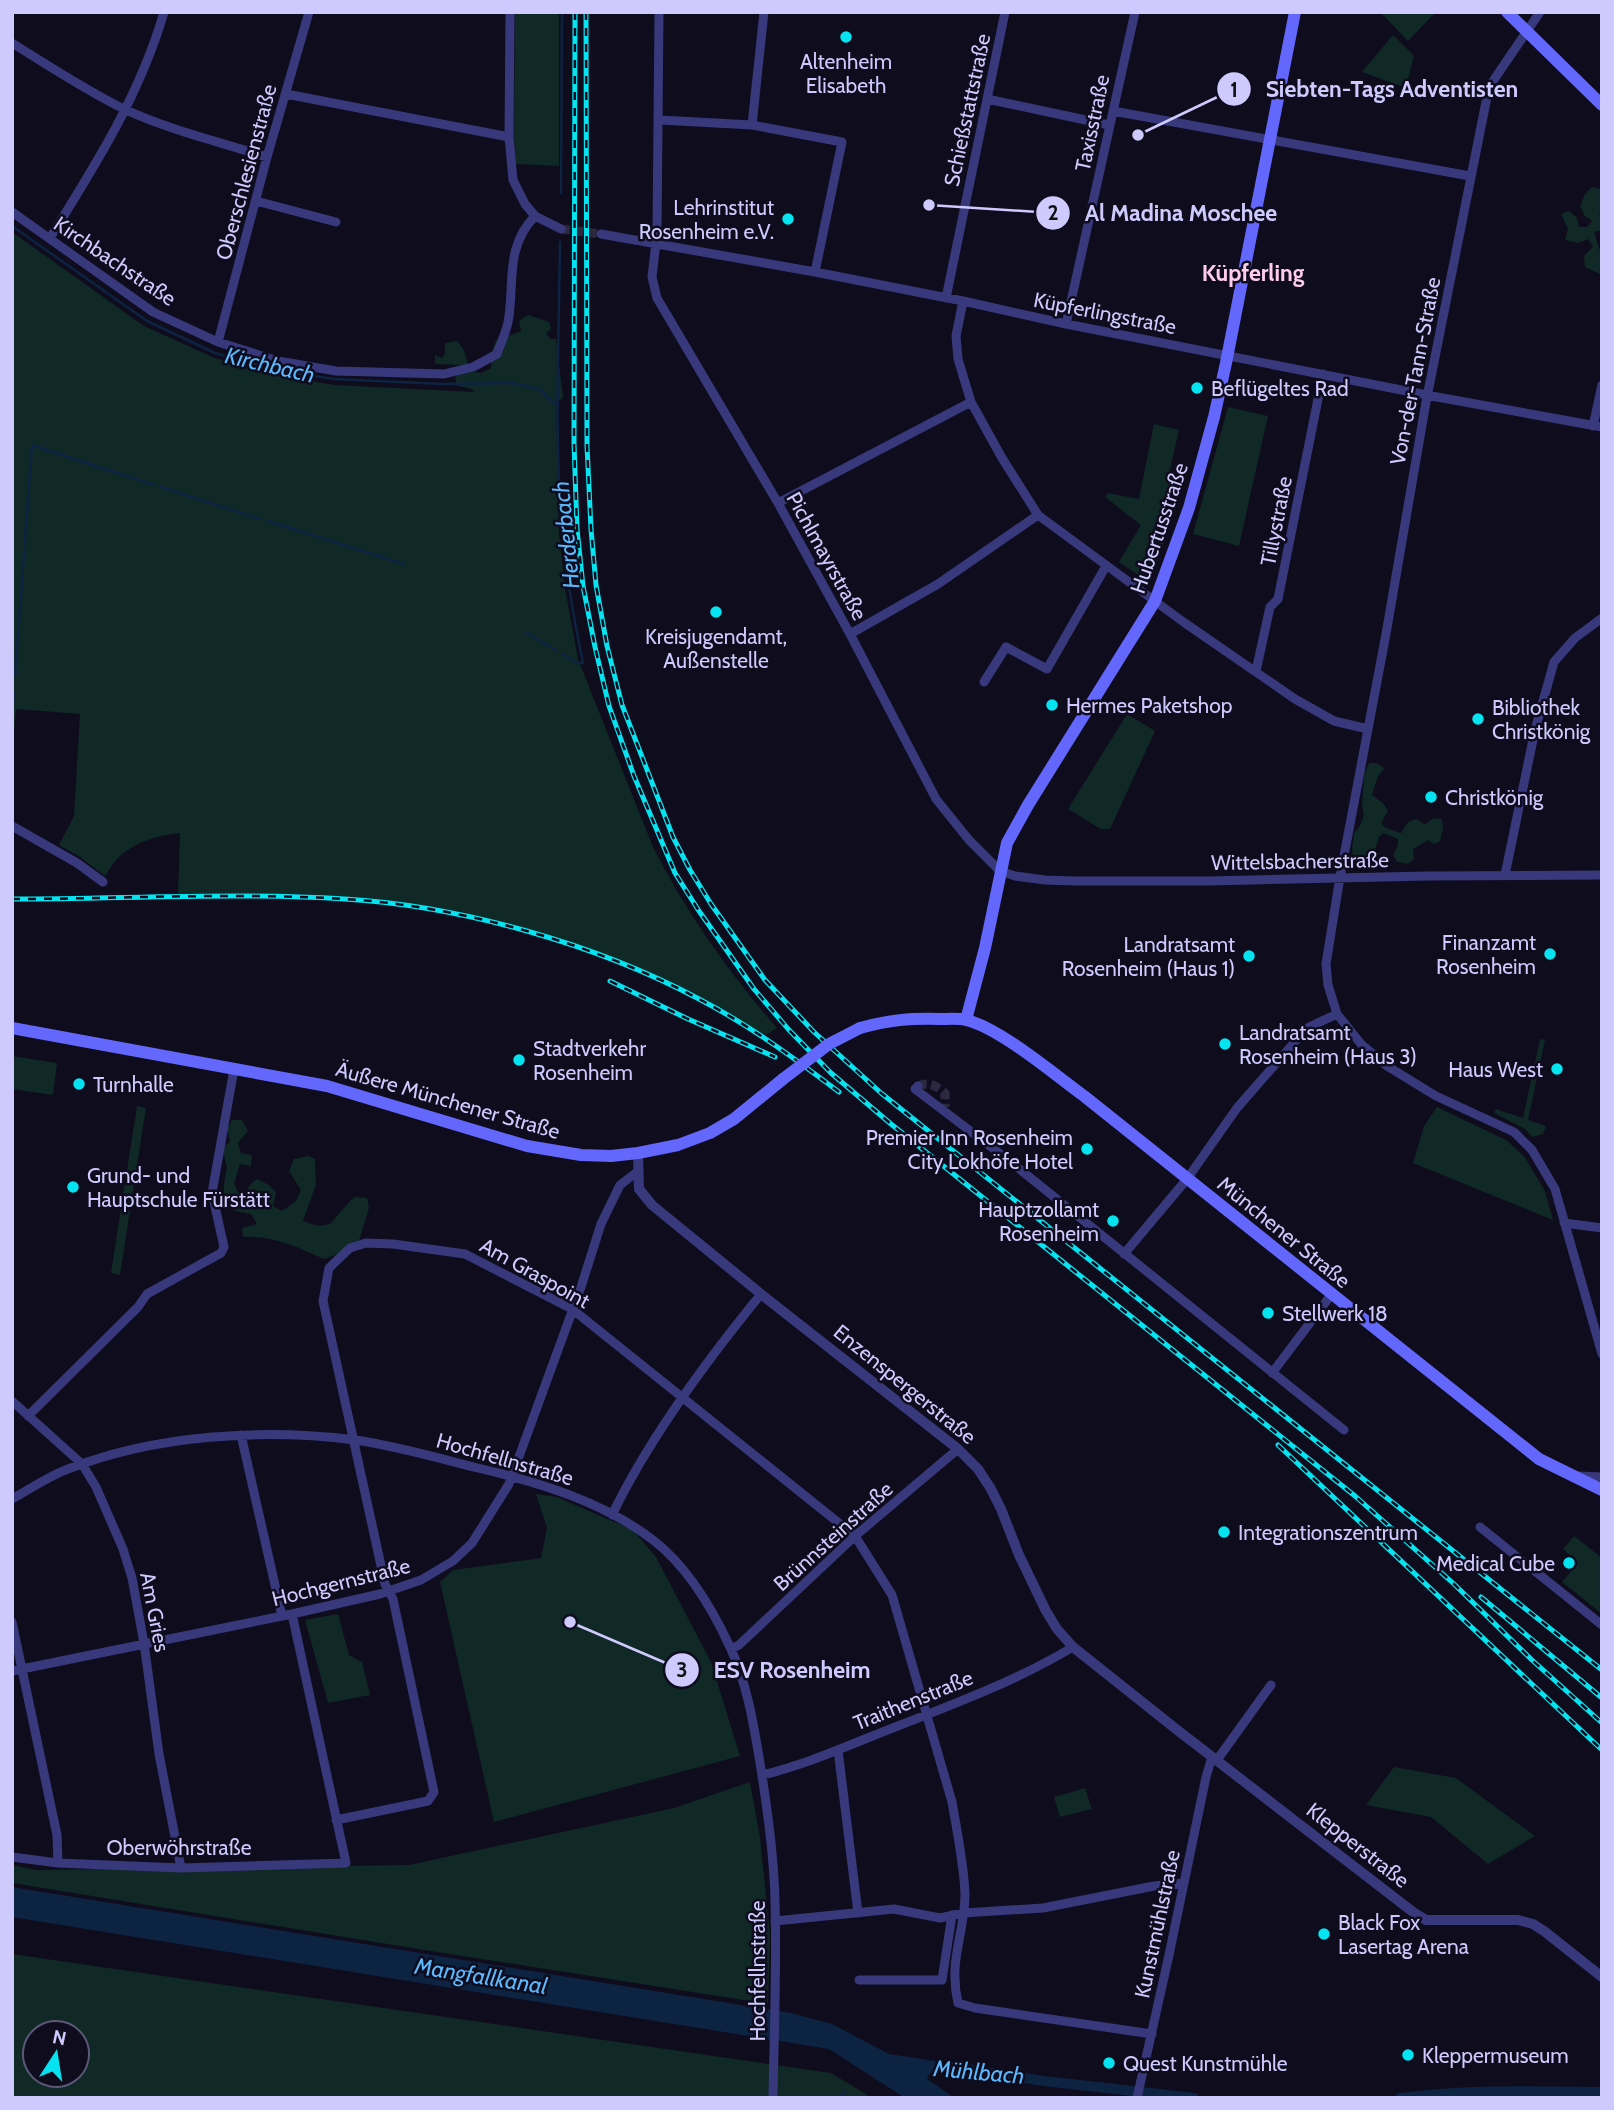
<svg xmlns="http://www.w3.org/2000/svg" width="1614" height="2110" viewBox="0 0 1614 2110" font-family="Cabin,sans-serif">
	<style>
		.green { fill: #102826; fill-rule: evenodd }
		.water { fill: #0d2342 }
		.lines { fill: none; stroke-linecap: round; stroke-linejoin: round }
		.stream { stroke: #0d2342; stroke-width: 2.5 }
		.canal { stroke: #0d2342; stroke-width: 10 }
		.minor-tunnel { stroke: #2c2840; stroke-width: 9; stroke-dasharray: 9 4.5; stroke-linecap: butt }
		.minor { stroke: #38397c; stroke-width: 9 }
		.tertiary { stroke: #38397c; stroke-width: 10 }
		.secondary { stroke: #6367fc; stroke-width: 12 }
		.rail-casing { stroke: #05e3f0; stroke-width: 5 }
		.rail { stroke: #0f0c1e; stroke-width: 2.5; stroke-dasharray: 8; stroke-linecap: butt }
		.secondary-bridge { stroke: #6367fc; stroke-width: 12 }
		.poi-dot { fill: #05e3f0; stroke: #0f0c1e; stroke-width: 2.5 }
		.labels { text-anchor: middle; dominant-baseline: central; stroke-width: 5; stroke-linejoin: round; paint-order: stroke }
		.poi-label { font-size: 21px; fill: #cecafe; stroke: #0f0c1e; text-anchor: start }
		.street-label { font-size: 21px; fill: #cecafe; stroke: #0f0c1e }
		.neighbourhood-label { font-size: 23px; font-weight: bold; fill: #feccee; stroke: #0f0c1e }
		.water-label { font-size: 23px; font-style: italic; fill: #5bb8fc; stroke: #0f0c1e }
		.leader { fill: none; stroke: #cecafe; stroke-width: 2.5 }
		.callout-dot { fill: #cecafe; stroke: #0f0c1e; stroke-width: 2.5 }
		.mark-label { font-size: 21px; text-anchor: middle; font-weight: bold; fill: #111 }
		.callout-label { font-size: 23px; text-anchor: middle; font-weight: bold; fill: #cecafe; stroke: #0f0c1e; stroke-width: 5; stroke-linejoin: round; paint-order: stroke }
	</style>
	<rect width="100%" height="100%" fill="#0f0c1e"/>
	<!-- green -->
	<path class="green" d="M515,12H559V166L516,164L514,138Z
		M1380,12H1436L1408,41Z
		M1393,35L1414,56L1406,88L1362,72Z
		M1592,187L1600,189L1602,211L1599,215L1602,218V230L1594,232L1602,257L1600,274L1585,267L1584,256L1593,247L1588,239L1578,243L1565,240L1568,229L1561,214L1569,211L1577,218L1579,227H1587L1592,221L1585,216L1580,206L1585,194Z
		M12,232L144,326L215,358L274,375L335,385L475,392L469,388L457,386L455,377L461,365L435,364V355L442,358L445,354V343L457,341C466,350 467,359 468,371L481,373L491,368L492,351L496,340L521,331L519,321L528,315L549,322L551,328L546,334L551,339H556L563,397L560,401L556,398L559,533L565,588L578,659L653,847C686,912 729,973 777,1028L766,1035C720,1010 674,983 625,963C538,926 442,904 348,897C291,892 234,894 178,894L180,833C159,835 134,842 118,858C113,863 109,870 105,876L80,857L59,845L74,816L80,714L16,709L12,759Z
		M1228,407L1268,416L1239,546L1193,534Z
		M1154,424L1179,430L1169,474L1185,479L1150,583L1119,562L1141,525L1105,497L1108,493L1139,499Z
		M1127,714L1155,731L1110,829H1101L1068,809Z
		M1369,763H1376L1385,768L1378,776L1372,795L1383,803L1388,811L1381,823L1386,828L1401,833L1408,822L1416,819L1425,824L1434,818L1442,819L1443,828L1440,841L1434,844L1428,840L1413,849L1414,859L1408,864L1397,862L1393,855L1398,845V839L1383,833L1379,837L1372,860L1360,864L1353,859L1352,848L1354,833L1360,826L1364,815L1362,805L1364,775Z
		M1540,1039L1545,1040L1528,1120L1546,1126L1543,1134L1532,1137L1525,1129L1494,1113L1496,1109L1523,1118Z
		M12,1056L57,1063L53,1095L12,1089Z
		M137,1106L146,1108L120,1275L111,1273Z
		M1437,1107L1506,1140L1524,1156L1545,1191L1553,1220L1413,1163L1424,1126Z
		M232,1120H242L248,1131L238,1143L241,1153L252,1155L251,1166L240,1164L234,1184L238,1192L244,1193L251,1184L257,1179L269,1185L276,1193L273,1206L282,1211L296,1201L301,1190L289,1171L294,1159L308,1156L315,1159L316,1184L303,1221L318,1226L330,1224L351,1200L355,1197L367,1198L369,1208L359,1241L338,1254L324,1259C298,1247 272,1235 243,1237L242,1228L257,1224L251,1214L235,1211L224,1205V1184L227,1167L222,1148L230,1142L227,1129Z
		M536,1494L557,1497L633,1530L656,1557L711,1662L740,1756L494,1822L440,1582L453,1570L541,1558L547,1528Z
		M1574,1536L1602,1558V1614L1562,1582L1578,1563L1563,1549Z
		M338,1614L349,1655L362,1662L370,1695L328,1703L305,1620Z
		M1394,1767L1456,1778L1535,1836L1488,1864L1431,1817L1366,1805Z
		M750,1782L760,1837L770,1935L768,2004L412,1948L12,1883V1865L36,1870L409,1865L674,1808Z
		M1085,1788L1092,1809L1060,1817L1054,1797Z
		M12,1954L831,2073L872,2098H12ZM35,2033H77V2075H35Z"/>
	<!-- water -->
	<path class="water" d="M12,1887L791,2013L832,2024L889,2054L936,2061L927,2079L955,2098H905L829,2049L12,1917Z"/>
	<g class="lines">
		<!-- stream -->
		<path class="stream" d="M561,193L562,12
			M12,226L147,321L215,353L274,370L334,379L443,384L512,383L539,389L558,406
			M560,242C559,338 554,435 562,531C566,575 574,619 583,663H577L563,654
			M161,487L260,519
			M268,521L404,564
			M526,632L557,651
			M15,675L32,445L154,485
			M12,714L14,693
			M839,2098L845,2091"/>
		<!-- canal -->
		<path class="canal" d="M919,2068H960L1044,2081L1194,2098
			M1400,2098C1467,2089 1534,2091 1602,2092"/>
		<!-- minor-tunnel -->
		<path class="minor-tunnel" d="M561,229L601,234
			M918,1086C929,1081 936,1086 945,1093V1107"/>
		<!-- minor -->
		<path class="minor" d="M510,12L509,137L513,180L525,204L535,216L561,229
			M659,12L657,234L652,277L657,298L778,503L850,634L936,799L969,840L1000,871L1015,876L1045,880L1075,881H1209L1428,876L1602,875
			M1540,12L1489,87L1426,402L1386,634L1340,877L1326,964L1328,985L1337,1014L1361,1044L1387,1066L1436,1096L1514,1132L1532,1150L1555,1189L1602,1354
			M12,43C49,66 85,90 124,109C169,130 220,142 267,157
			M286,94L509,137
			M987,99L1109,125
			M1113,111L1470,176
			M660,120L752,125L842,142L815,272
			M752,125L764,12
			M256,201L336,222
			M12,212L153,312L218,342L278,361L336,371L444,374L473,367L497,354C501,342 508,329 509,316C514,279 506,246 535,216
			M601,234L815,272L963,301L1066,324L1437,397L1602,427
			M50,238C95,166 140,95 164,12
			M946,298L1005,12
			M963,301L956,336L958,359L971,402L1002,458L1038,515L1182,621L1295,699L1334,721L1368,729
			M1066,324L1135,12
			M218,342L267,157L309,12
			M1593,426L1602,385
			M778,503L971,402
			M850,634L938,584L1038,515
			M1256,671L1270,607L1278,599L1323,374
			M984,682L1006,647L1047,669L1106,566
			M12,826L77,863L103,882
			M1505,875L1535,730L1554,662L1575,638L1602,618
			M918,1086L915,1089L1007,1159L1344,1430
			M1564,1223L1602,1228
			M1124,1254L1187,1179L1237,1108L1307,1028L1337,1014
			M1272,1373L1331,1295
			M12,1401L82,1464L96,1487L123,1549L132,1578L144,1643L159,1754L181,1868
			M28,1416L138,1307L147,1294L221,1253L224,1247L212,1193L234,1069
			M241,1435L282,1616
			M1579,1476L1602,1477
			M12,1499C30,1489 49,1476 68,1469C155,1435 263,1428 355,1440C397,1446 438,1458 478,1468C538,1482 604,1502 653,1540C687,1566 712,1608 730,1647C746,1681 753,1720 759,1757C767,1805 774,1853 775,1901C777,1967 774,2033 773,2098
			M612,1515C649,1438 707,1360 761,1294
			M1480,1527L1602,1625
			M12,1622L57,1835L58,1863
			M731,1649L739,1645L855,1536L958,1449
			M12,1671L292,1614L380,1594L421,1580L453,1561L472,1543L509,1484L581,1287L601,1224L620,1185L637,1172
			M838,1750L858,1913
			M1217,1760L1271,1685
			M762,1775C809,1764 853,1743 898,1726C957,1703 1018,1680 1073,1647
			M336,1820L428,1801L434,1792L393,1599L385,1584L323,1301L329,1268L350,1248L366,1243L393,1244L465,1254L572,1309L683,1398L855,1536L892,1595L952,1802C957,1831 964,1865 965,1894C965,1934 948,1959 958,2003L975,2008L1152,2034
			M12,1857L58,1863L181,1868L346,1863L292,1614
			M775,1921L894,1909L940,1918L963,1913L1043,1908L1154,1886L1183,1883
			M859,1980H942L952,1915
			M1137,2098L1169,1955L1206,1777L1212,1757"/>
		<!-- tertiary -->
		<path class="tertiary" d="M638,1153L639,1189L652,1205L761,1294L958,1449L978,1469L991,1489L1001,1509L1019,1555L1046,1611L1057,1629L1073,1647L1176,1729L1413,1912L1426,1920H1518L1533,1924L1544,1931L1602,1977"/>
		<!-- secondary -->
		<path class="secondary" d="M1507,12L1602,105
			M966,1020L985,948L1007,843L1028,805L1155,601L1189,508L1214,417L1226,363L1295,12
			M12,1028L327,1086L527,1146L581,1155L611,1156L638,1153L678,1145L710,1133L734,1119L783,1079
			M860,1028C890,1020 909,1018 940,1019C948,1019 958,1018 966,1020C1000,1028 1055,1075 1084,1096L1539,1459L1602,1490"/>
		<defs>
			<path id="rail" d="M575,12L574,443L577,529L583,586L595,647L609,706L634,776L675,873L699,911L754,989L789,1030L831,1073L891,1124L1355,1496L1454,1584L1532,1660L1602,1723
				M586,12L587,446L591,529L596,585L607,646L622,705L673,837L690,870L711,904L765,980L814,1032L881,1093L1602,1670
				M12,899C123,899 234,892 345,899C461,906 596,944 699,999C749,1025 794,1058 839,1092
				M610,981L688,1019L775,1057
				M1278,1445L1602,1750
				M1481,1597L1602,1698"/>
		</defs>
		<!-- rail casing -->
		<use href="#rail" class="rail-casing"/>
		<!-- rail -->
		<use href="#rail" class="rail"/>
		<!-- secondary-bridge -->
		<path class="secondary-bridge" d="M783,1079L829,1044L860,1028"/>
	</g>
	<!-- markers -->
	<g class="poi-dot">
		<circle cx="846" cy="37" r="7"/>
		<circle cx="788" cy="219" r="7"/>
		<circle cx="1197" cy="388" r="7"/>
		<circle cx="716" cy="612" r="7"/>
		<circle cx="1052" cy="705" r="7"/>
		<circle cx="1478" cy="719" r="7"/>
		<circle cx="1431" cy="797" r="7"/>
		<circle cx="1550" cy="954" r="7"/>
		<circle cx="1249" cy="956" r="7"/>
		<circle cx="1225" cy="1044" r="7"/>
		<circle cx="519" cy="1060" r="7"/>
		<circle cx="1557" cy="1069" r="7"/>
		<circle cx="79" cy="1084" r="7"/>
		<circle cx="1087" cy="1149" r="7"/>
		<circle cx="73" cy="1187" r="7"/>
		<circle cx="1113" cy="1221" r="7"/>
		<circle cx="1268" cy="1313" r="7"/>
		<circle cx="1224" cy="1532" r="7"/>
		<circle cx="1569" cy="1563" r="7"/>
		<circle cx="1324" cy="1934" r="7"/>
		<circle cx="1408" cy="2055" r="7"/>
		<circle cx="1109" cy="2063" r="7"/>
	</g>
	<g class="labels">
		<!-- poi labels -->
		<g class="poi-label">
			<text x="846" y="61" text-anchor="middle">Altenheim<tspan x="846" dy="24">Elisabeth</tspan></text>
			<text x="774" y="207" text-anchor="end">Lehrinstitut<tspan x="774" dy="24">Rosenheim e.V.</tspan></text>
			<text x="1211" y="388">Beflügeltes Rad</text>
			<text x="716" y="636" text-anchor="middle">Kreisjugendamt,<tspan x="716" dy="24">Außenstelle</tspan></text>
			<text x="1066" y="705">Hermes Paketshop</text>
			<text x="1492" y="707">Bibliothek<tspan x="1492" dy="24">Christkönig</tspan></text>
			<text x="1445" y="797">Christkönig</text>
			<text x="1536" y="942" text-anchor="end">Finanzamt<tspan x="1536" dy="24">Rosenheim</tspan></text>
			<text x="1235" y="944" text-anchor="end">Landratsamt<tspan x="1235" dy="24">Rosenheim (Haus 1)</tspan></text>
			<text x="1239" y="1032">Landratsamt<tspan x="1239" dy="24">Rosenheim (Haus 3)</tspan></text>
			<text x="533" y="1048">Stadtverkehr<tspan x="533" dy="24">Rosenheim</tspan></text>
			<text x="1543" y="1069" text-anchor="end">Haus West</text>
			<text x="93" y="1084">Turnhalle</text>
			<text x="1073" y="1137" text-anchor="end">Premier Inn Rosenheim<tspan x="1073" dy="24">City Lokhöfe Hotel</tspan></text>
			<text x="87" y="1175">Grund- und<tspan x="87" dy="24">Hauptschule Fürstätt</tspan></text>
			<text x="1099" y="1209" text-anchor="end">Hauptzollamt<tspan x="1099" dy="24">Rosenheim</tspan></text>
			<text x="1282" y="1313">Stellwerk 18</text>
			<text x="1238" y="1532">Integrationszentrum</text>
			<text x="1555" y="1563" text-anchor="end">Medical Cube</text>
			<text x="1338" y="1922">Black Fox<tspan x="1338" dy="24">Lasertag Arena</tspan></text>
			<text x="1422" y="2055">Kleppermuseum</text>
			<text x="1123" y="2063">Quest Kunstmühle</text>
		</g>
		<!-- street labels -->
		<g class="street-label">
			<text transform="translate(967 110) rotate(-78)">Schießstattstraße</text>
			<text transform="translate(1092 123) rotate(-78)">Taxisstraße</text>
			<text transform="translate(246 172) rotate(-75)">Oberschlesienstraße</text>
			<text transform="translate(115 261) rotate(34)">Kirchbachstraße</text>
			<text transform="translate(1105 313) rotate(11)">Küpferlingstraße</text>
			<text transform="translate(1415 371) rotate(-79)">Von-der-Tann-Straße</text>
			<text transform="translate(1276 521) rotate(-79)">Tillystraße</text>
			<text transform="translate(1159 528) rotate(-71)">Hubertusstraße</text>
			<text transform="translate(827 556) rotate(61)">Pichlmayrstraße</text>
			<text transform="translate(1300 861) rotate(-1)">Wittelsbacherstraße</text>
			<text transform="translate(448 1100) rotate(16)">Äußere Münchener Straße</text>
			<text transform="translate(1284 1232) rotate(39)">Münchener Straße</text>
			<text transform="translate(535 1273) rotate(29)">Am Graspoint</text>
			<text transform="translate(905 1384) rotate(39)">Enzenspergerstraße</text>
			<text transform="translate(505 1459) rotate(16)">Hochfellnstraße</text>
			<text transform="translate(833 1536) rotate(-42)">Brünnsteinstraße</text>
			<text transform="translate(341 1582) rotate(-14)">Hochgernstraße</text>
			<text transform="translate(155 1612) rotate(79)">Am Gries</text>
			<text transform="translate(913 1700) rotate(-22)">Traithenstraße</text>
			<text transform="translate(1358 1845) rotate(38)">Klepperstraße</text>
			<text x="179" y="1847">Oberwöhrstraße</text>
			<text transform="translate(1157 1924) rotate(-78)">Kunstmühlstraße</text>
			<text transform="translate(757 1971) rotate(-90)">Hochfellnstraße</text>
		</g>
		<!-- neighbourhood labels -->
		<g class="neighbourhood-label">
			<text x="1253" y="273">Küpferling</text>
		</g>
		<!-- water labels -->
		<g class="water-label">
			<text transform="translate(270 365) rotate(13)">Kirchbach</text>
			<text transform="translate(566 535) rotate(-96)">Herderbach</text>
			<text transform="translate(481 1976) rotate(9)">Mangfallkanal</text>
			<text transform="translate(979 2072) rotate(5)">Mühlbach</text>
		</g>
	</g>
	<!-- callouts -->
	<path class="leader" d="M1138 135L1234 89M929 205L1053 213M570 1622L682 1670"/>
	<g class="callout-dot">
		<circle cx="1138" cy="135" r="7"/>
		<circle cx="929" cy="205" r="7"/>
		<circle cx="570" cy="1622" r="7"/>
		<circle cx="1234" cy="89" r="18"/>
		<circle cx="1053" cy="213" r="18"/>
		<circle cx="682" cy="1670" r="18"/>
	</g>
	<g class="mark-label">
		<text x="1234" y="97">1</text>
		<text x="1053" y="220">2</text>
		<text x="682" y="1677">3</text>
	</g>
	<g class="callout-label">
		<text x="1392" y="97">Siebten-Tags Adventisten</text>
		<text x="1181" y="221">Al Madina Moschee</text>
		<text x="792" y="1678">ESV Rosenheim</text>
	</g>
	<!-- border -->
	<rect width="1614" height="2110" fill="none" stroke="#cecafe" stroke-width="28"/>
	<!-- north arrow -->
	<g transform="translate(56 2054) rotate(12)"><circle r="33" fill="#0f0c1e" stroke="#5b5878" stroke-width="2"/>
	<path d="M0-5L12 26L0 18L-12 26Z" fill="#05e3f0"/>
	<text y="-10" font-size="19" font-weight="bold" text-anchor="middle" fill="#cecafe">N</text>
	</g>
</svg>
